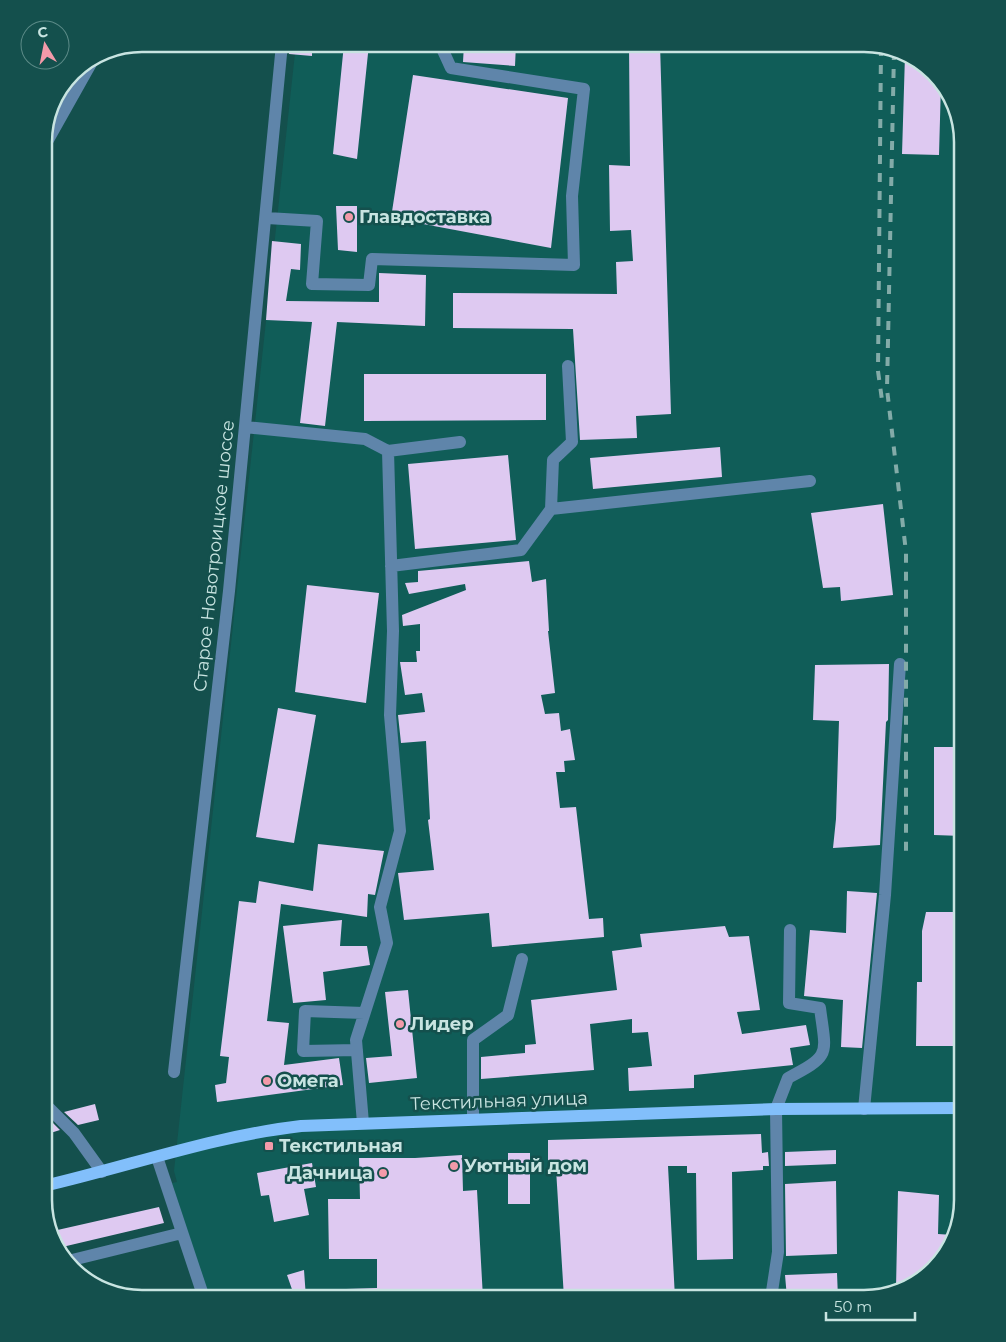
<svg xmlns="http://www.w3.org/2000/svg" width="1006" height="1342" viewBox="0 0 1006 1342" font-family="Montserrat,sans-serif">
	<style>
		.built { fill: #105d58 }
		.building { fill: #dec9f1 }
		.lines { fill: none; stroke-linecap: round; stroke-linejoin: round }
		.minor { stroke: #5f85aa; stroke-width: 12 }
		.major { stroke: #82bffb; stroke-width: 12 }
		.rail { stroke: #83aba8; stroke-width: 4; stroke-dasharray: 9 9; stroke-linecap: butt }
		.poi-dot { fill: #f39aa9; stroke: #14504d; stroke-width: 2 }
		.labels { text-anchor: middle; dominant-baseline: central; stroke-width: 5; stroke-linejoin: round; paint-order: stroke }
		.poi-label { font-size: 18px; font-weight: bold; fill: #c8e4e1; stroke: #14504d; text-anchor: start }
		.street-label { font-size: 18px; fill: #c8e4e1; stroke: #14504d }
		.rim { fill: none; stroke: #c8e4e1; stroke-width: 2.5 }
	</style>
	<rect width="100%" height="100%" fill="#14504d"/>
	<!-- built -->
	<path class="built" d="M296,44H870L913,57L946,88L962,143V1200L949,1249L918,1282L864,1298H209L172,1183L177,1182L174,1171Z"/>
	<!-- building -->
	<path class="building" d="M290,44H312V56L289,54Z
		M344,44H369L357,159L333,154Z
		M464,44H516L515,66L463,62Z
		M629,44H660L671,414L636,416L637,438L580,440L573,329L453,328V293L617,294L616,262L633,261L631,230L610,231L609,165L630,166Z
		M905,55L913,57L941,83L939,155L902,154Z
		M413,75L568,98L551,248L391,218Z
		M336,206H357V252L338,250Z
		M272,241L301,244L300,270L291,269L286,301L379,302V273L426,275L425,326L337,322L325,426L300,423L312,322L266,320Z
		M364,374H546V420L364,421Z
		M720,447L722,477L593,489L590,458Z
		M508,455L516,540L415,549L408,464Z
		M883,504L893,595L841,601L840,587L823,588L811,513Z
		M529,561L532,582L546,579L549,631H548L555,693L541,695L545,714L559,713L561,731L570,729L575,760L564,761L565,772H556L560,808L576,807L589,919L603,918L604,937L492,947L489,913L404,920L398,873L434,870L428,820L430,819L426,741L401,743L398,715L425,712L422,693L405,695L400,662H417L416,651H420V624L403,626L402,615L466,590L465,584L409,594L405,583L418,582V571Z
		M307,585L379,593L366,703L295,692Z
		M889,664L888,720L886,722L880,845L833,848L836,819L839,721L813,720L815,665Z
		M278,708L316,715L294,843L256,837Z
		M934,747H962V836L934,835Z
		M318,844L384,851L375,895L368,894L367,917L281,904L267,1021L289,1023L284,1065L339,1058L343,1085L217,1102L215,1085L226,1083L229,1057L220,1056L239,901L256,903L259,881L313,891Z
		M847,891L877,893L862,1048L841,1047L843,1000L804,996L810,930L846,933Z
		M926,912H962V1046H916L917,982H922V931Z
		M342,920L340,946H367L370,965L323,972L326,1000L293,1003L283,926Z
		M725,926L729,937L749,936L760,1010L737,1012L742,1034L806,1025L810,1045L790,1048L793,1065L694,1075V1088L629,1091L628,1068L652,1066L648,1032L632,1033V1019L590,1024L594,1070L481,1079V1057L525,1053V1045L536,1044L531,1000L617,990L612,951L642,947L640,934Z
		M408,990L417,1078L369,1083L366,1058L392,1056L385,992Z
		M95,1104L99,1120L78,1125L64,1112Z
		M46,1116L60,1130L44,1135V1117Z
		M761,1134L762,1153L768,1152L769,1166H763V1170L732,1172L733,1259L697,1260L696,1173H687V1166H668L675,1298H564L556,1169H548V1140Z
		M836,1150V1164L785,1166V1152Z
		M508,1153H530V1204H508Z
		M462,1155L463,1191L477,1190L483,1298H315V1290L377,1288V1259H329L328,1199H360L359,1158H415Z
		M312,1163L316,1187L304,1189L309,1215L274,1222L269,1195L261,1196L257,1173Z
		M836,1181L837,1254L786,1256L785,1184Z
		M898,1191L939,1195L938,1234L953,1235L949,1249L918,1282L896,1288Z
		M159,1207L164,1223L58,1248L53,1231Z
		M304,1270L306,1298H295L287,1275Z
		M837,1273L838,1298H787L785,1275Z"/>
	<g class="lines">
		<!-- minor -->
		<path class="minor" d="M44,147L94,58
			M267,218L317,221L312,284L369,285L372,259L574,265L572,196L584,89L451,68L440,44
			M245,427L365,439L388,451
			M551,509L553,460L572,442L568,366
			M391,566L521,550L551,509L810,481
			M357,1050L303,1051L305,1011L364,1013
			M174,1072L229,591L282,44
			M44,1103L74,1133L102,1172
			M864,1109L885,895L900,664
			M473,1119V1040L508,1015L522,959
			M363,1123L356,1040L387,943L380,907L400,831L390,715L393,631L388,451L460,442
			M157,1157L204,1298
			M68,1261L182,1233
			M771,1298L778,1252L776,1109L788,1078C832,1055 826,1055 820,1008L789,1003L790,930"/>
		<!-- major -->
		<path class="major" d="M44,1186C130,1166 214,1136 301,1126L776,1109L962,1108"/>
		<!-- rail -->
		<path class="rail" d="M881,47L878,371L882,400
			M894,51L887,389L906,552V851"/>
	</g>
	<!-- markers -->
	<g class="poi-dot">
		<circle cx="349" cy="217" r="5"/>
		<circle cx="400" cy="1024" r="5"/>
		<circle cx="267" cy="1081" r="5"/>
		<rect x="264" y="1141" width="10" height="10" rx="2.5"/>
		<circle cx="454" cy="1166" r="5"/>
		<circle cx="383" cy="1173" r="5"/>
	</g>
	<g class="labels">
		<!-- poi labels -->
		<g class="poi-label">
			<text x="359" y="217">Главдоставка</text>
			<text x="410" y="1024">Лидер</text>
			<text x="277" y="1081">Омега</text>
			<text x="279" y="1146">Текстильная</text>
			<text x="464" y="1166">Уютный дом</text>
			<text x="373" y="1173" text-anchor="end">Дачница</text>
		</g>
		<!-- street labels -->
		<g class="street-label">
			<text transform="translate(214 556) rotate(-84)">Старое Новотроицкое шоссе</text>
			<text transform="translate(499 1101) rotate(-2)">Текстильная улица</text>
		</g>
	</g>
	<!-- crop -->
	<path d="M0 0H1006V1342H0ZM142 52H864A90 90 0 0 1 954 142V1200A90 90 0 0 1 864 1290H142A90 90 0 0 1 52 1200V142A90 90 0 0 1 142 52Z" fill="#14504d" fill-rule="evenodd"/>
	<path class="rim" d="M142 52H864A90 90 0 0 1 954 142V1200A90 90 0 0 1 864 1290H142A90 90 0 0 1 52 1200V142A90 90 0 0 1 142 52Z"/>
	<!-- north arrow -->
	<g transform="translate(45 45) rotate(350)"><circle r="24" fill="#14504d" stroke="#5c8b88"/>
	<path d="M0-4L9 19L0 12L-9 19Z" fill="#f39aa9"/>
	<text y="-8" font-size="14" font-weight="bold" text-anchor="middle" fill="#c8e4e1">С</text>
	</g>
	<!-- scale -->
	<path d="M826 1312v8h89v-8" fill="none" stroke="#c8e4e1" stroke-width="2.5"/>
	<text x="834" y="1312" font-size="15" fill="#c8e4e1" stroke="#14504d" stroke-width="4" paint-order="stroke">50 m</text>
</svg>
